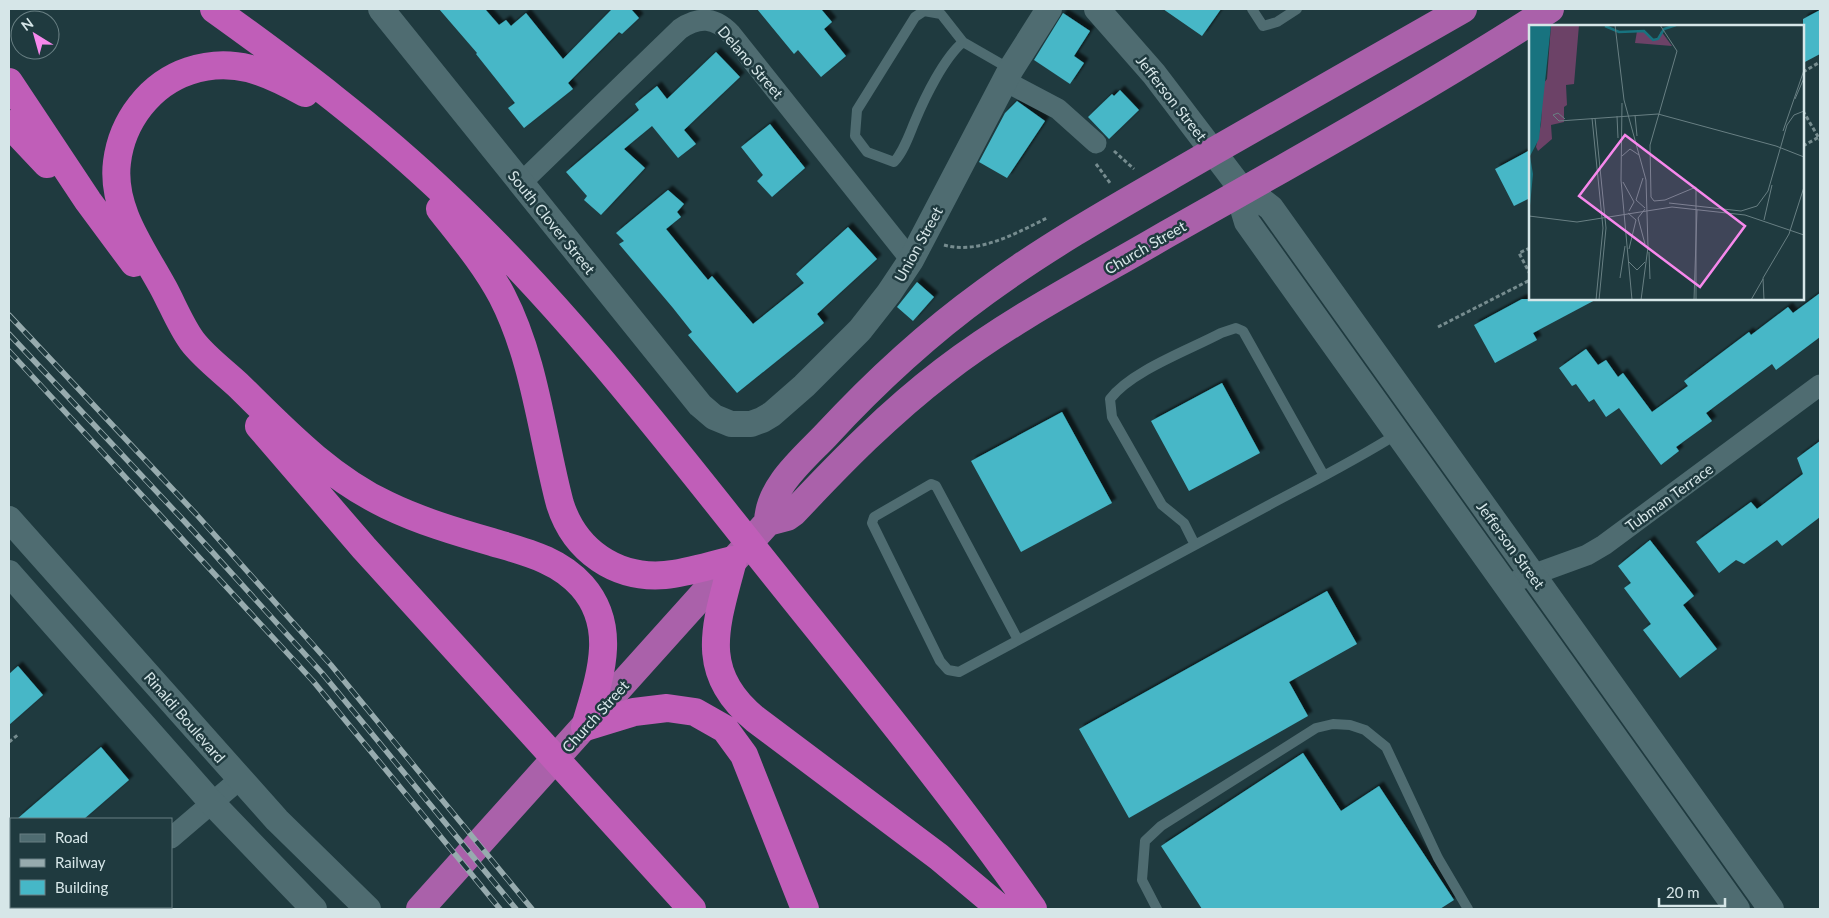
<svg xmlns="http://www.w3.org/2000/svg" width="1829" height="918" viewBox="0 0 1829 918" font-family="Lato,sans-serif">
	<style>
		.building { fill: #46b7c7; filter: url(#shadow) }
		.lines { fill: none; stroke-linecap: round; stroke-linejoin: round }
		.path { stroke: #768c8f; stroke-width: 3; stroke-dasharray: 4 2.5; stroke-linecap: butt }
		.service { stroke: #4f6c71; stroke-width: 10 }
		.minor { stroke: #4f6c71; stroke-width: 21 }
		.tertiary { stroke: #4f6c71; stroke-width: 26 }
		.trunk { stroke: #aa61aa; stroke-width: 28 }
		.motorway { stroke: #c05eb8; stroke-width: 28 }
		.rail-casing { stroke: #97abae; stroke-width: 5.5 }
		.rail { stroke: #1f3a3f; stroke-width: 4; stroke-dasharray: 11; stroke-linecap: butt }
		.labels { text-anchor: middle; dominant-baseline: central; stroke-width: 5; stroke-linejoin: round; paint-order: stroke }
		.street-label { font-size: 15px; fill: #d6e6e8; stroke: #1f3a3f }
		.inset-river { fill: none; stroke: #18737f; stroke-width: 2.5 }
		.inset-road { fill: none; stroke: #687f83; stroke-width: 1 }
		.view { fill: #f788ec; fill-opacity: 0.15; stroke: #f788ec; stroke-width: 2.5 }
		.inset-edge { fill: none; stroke: #d6e6e8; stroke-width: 2.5 }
	</style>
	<defs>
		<filter id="shadow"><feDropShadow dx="4.5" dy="-4.5" stdDeviation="1" flood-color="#0009"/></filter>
	</defs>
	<rect width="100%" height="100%" fill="#1f3a3f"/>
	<!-- building -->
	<path class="building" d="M439,9H485L499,25L506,20L511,26L526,13L563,59L612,9H631L639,18L622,34L619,32L568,83L573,89L524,128L508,108L515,103L476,54L477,53Z
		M757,9H821L832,22L824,29L846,56L821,77L798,50L794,54Z
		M1163,9H1221L1202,36Z
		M1820,10V54L1803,63V19Z
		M1063,13L1090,31L1074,56L1084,63L1070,84L1034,60Z
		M716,52L740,77L684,130L696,144L678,158L652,126L624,149L645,168L601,215L584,200L587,196L566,172L639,110L635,104L657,86L667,99Z
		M1120,90L1139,110L1109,139L1088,117L1112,94L1114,96Z
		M1017,101L1045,121L1007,178L979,162L1005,113Z
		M770,124L805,168L772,197L757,181L763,175L741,147Z
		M1530,150V198L1514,206L1495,169Z
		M668,190L684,204L677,212L681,217L666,229L708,280L712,276L753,324L804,283L796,274L848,227L877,259L817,314L824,323L737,393L688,335L692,332L673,308L619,244L624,241L616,233Z
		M917,282L934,297L913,321L897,307Z
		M1820,293V337L1776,370L1772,364L1706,413L1712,421L1676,447L1679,451L1661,465L1619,408L1606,417L1594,399L1589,402L1576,384L1572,386L1559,368L1586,349L1598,365L1606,360L1618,377L1623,373L1652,412L1688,386L1684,381L1749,332L1751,335L1788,307L1793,313Z
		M1522,299H1597L1533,333L1537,340L1495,363L1474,325Z
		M1222,383L1260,453L1189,491L1151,421Z
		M1062,412L1112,503L1021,552L971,461Z
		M1820,441V517L1782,546L1777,540L1744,564L1736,560L1719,573L1696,542L1751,502L1757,509L1803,474L1797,458Z
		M1650,540L1694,596L1683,605L1717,649L1680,678L1643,630L1651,624L1624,588L1631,583L1618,566Z
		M1327,591L1357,644L1289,682L1308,716L1129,818L1079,729Z
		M18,666L43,695L9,725V674Z
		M101,747L129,780L84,819H17Z
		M1303,753L1341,811L1379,786L1454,900L1440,909H1202L1161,846Z"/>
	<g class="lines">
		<!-- path -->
		<path class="path" d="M1803,72L1820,62
			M1803,111L1820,140
			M1803,146L1819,137
			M1114,151L1134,169
			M1096,164L1110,183
			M944,245C977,255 1017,233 1047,218
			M1530,248L1519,253L1530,274
			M1438,327L1530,280
			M9,742L19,734"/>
		<!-- service -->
		<path class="service" d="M1252,9L1263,26L1277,22L1297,9
			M963,42L941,14L924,11L915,17L857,110L855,136L867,152L894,162C904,151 909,135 915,121C925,97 944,58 963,42L1010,69
			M1195,545L1184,523L1162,505L1112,417L1110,399C1131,371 1189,350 1221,333L1236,328L1243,331L1323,474
			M1018,640L936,486L931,484L874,517L872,523L940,661L948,670L959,672C1054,621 1149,569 1245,518C1296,490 1348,465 1397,434
			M1157,909L1142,880L1145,841L1161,826L1316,728L1333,724L1350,725L1365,730L1386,747L1438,858L1468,909"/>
		<!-- minor -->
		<path class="minor" d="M1005,81L1058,109L1096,143
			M521,183L680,29C699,16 715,17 731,34L911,260
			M1518,580L1587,555L1604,545L1820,385
			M171,838L240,779
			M87,909L90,907"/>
		<!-- tertiary -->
		<path class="tertiary" d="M381,9L700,405L714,417L731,424H751L762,420L772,414L804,386L860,330L889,293L911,260L1011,69L1049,9
			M1097,9L1154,74L1243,191L1262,201L1271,208L1771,909
			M1243,191L1241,202L1247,222L1737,909
			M9,519L277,820L368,909
			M9,573L212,803L314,909"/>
		<!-- trunk -->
		<path class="trunk" d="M768,522C769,487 802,460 825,436C874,383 927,334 985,292C1057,239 1137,196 1214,151C1297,104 1380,56 1463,9
			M420,909L768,522L787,517L794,512C841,462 889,413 944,371C1013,318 1092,278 1167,234C1296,161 1426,89 1550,9"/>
		<!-- motorway -->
		<path class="motorway" d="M214,9C295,67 376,128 448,197C569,311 670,444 774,574C862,684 952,793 1033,909
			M9,82L88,201L134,263
			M305,93C267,72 233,56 189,71C150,84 122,121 117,162C111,209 143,250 164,289C173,306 181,326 192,341C204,357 223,371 238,385C284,430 328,477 387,505C420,521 457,532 492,542C525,552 558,559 582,586C619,628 599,679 585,727
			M9,124L47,164
			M440,209C462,237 485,264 502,296C535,360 542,436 560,504C575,551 616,579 665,575C688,573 711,565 733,560C717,623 696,671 755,719L939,857L1001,909
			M259,426L364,548L692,909
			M585,727L634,712L667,708L695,712L725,729L744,755L805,909"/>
		<defs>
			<path id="rail" d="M9,315L196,514L331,665L532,909
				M9,334L186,523L322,673L516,909
				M9,351L313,681L500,909"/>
		</defs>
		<!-- rail casing -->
		<use href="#rail" class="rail-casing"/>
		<!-- rail -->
		<use href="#rail" class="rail"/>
	</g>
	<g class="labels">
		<!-- street labels -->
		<g class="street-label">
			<text transform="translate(751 62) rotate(49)">Delano Street</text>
			<text transform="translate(1172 98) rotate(52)">Jefferson Street</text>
			<text transform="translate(552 222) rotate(51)">South Clover Street</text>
			<text transform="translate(918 244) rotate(-61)">Union Street</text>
			<text transform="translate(1145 247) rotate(-30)">Church Street</text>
			<text transform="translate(1669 497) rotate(-36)">Tubman Terrace</text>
			<text transform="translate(1511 545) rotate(54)">Jefferson Street</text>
			<text transform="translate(595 716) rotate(-48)">Church Street</text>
			<text transform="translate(185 717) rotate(49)">Rinaldi Boulevard</text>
		</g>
	</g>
	<!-- overview -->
	<g transform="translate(1529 25)">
		<rect width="275" height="275" fill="#1f3a3f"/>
		<path d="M22,0H50L45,59L37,60L38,80L35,82V97L22,100L23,114L9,126L7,122L12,99L14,59L18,54ZM108,6L117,7L124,15L129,14L132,6L143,21L106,18Z" fill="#6c4267"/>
		<path d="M0,0H22L10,114L1,131L4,149L0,191Z" fill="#18737f"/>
		<path class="inset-river" d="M76,1L90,7L115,6L124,15L129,14L135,4L147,0"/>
		<path class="inset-road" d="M86,0L95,75L117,155L119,222L112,275M131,0L148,26L121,120L122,172L125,176L136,175L167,162V275M266,74L275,53M93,78L92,155L103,275M106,90L108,111M88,91L89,113M63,93L74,203L67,275M66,93L77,203L70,275M36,94L29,88L24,90L30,96L129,89L247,121L275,132M254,106L275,45M93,131L101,124L110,130M114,153L107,175L116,183M94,157L105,177L100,186M140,178L212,186L228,181L239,166L258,100L265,90L275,86M116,184L109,193L116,219M99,188L107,195L100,224M0,191L48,197L143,182L216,190L275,210M235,195L243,160M120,227L121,254M100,237L108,245L116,237M91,253L96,221M165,275L168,185M222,275L234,254M235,275L234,253L260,209L275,162"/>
		<path class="view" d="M96,110L216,201L171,262L50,171Z"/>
		<rect width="275" height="275" class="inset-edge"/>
	</g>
	<!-- border -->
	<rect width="1829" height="918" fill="none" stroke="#d6e6e8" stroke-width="20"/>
	<!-- legend -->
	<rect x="10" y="818" width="162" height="90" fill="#1f3a3f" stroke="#687f83"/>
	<rect x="20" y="834" width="25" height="8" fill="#4f6c71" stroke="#687f83"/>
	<text x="55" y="843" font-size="15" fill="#d6e6e8">Road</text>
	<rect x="20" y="859" width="25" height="8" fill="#97abae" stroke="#687f83"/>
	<text x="55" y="868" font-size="15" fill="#d6e6e8">Railway</text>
	<rect x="20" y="880" width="25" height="15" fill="#46b7c7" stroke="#687f83"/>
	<text x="55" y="893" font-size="15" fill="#d6e6e8">Building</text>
	<!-- north arrow -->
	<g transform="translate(35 35) rotate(323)"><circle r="24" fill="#1f3a3f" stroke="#687f83"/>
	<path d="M0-4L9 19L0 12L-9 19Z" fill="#f788ec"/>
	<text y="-8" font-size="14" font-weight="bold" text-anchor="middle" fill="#d6e6e8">N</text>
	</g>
	<!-- scale -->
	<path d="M1659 898v8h66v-8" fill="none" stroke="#d6e6e8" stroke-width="2.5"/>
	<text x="1666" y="898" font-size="15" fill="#d6e6e8" stroke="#1f3a3f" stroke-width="4" paint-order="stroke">20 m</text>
</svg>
